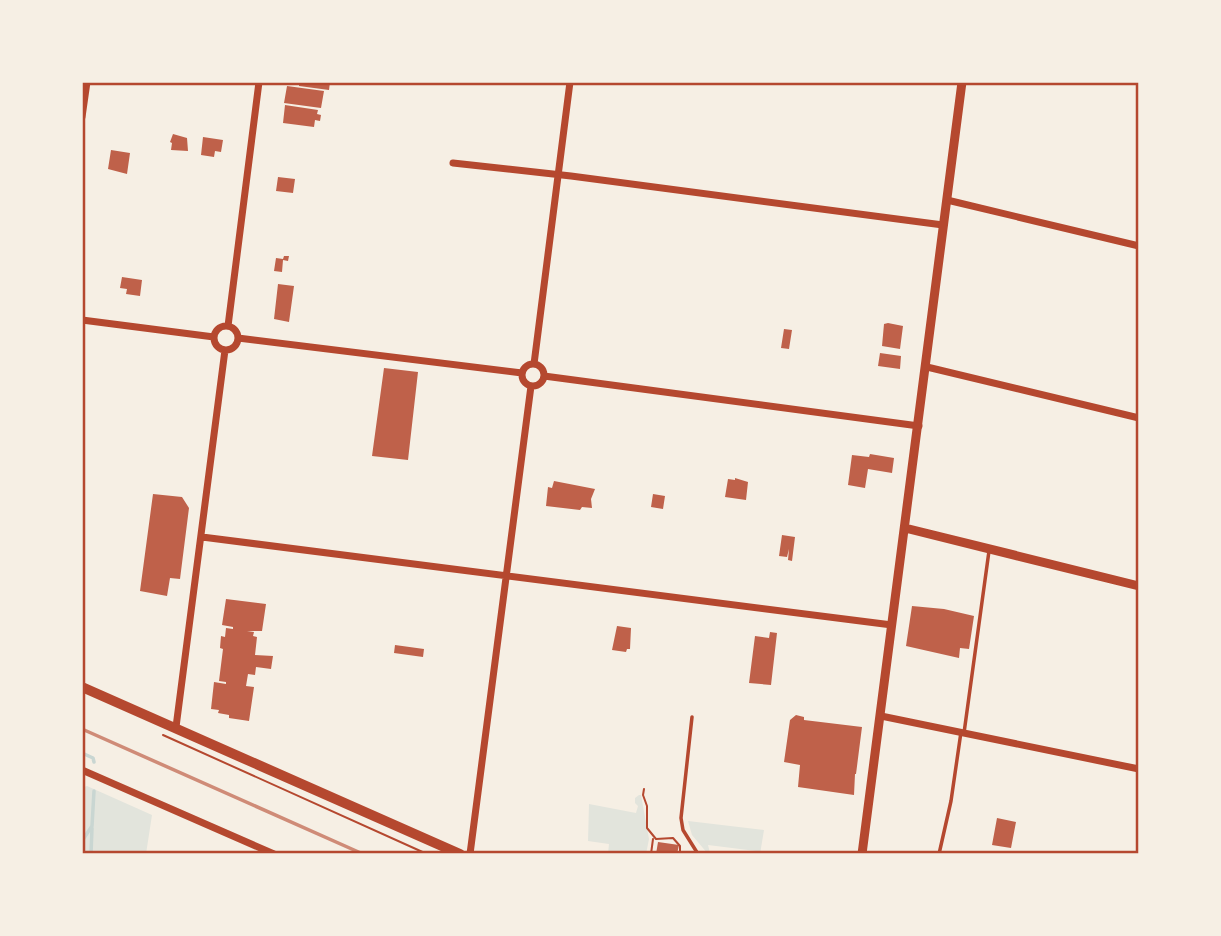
<svg xmlns="http://www.w3.org/2000/svg" width="1221" height="936" viewBox="0 0 1221 936" font-family="Commissioner,sans-serif">
	<style>
		.green { fill: #e2e4dc }
		.lines { fill: none; stroke-linecap: round; stroke-linejoin: round }
		.stream { stroke: #c9d6d2; stroke-width: 3.5 }
		.building { fill: #bf614a }
		.path { stroke: #b5482f; stroke-width: 2 }
		.service { stroke: #b5482f; stroke-width: 3.5 }
		.minor { stroke: #b5482f; stroke-width: 7 }
		.tertiary { stroke: #b5482f; stroke-width: 9 }
		.secondary { stroke: #b5482f; stroke-width: 10 }
		.rail { stroke: #cf8b77; stroke-width: 3.5 }
		.neatline { fill: none; stroke: #b5482f; stroke-width: 2.5 }
	</style>
	<rect width="100%" height="100%" fill="#f6efe4"/>
	<!-- green -->
	<path class="green" d="M87,786L152,815L146,854H82V788Z
		M639,795H641L649,839L646,854H608L609,844L588,841L589,804L636,813L638,806L635,803V798Z
		M688,821L764,830L760,854L756,851L708,845L710,853L708,854L692,835Z"/>
	<g class="lines">
		<!-- stream -->
		<path class="stream" d="M82,753L93,758L94,762
			M82,841L92,826L94,791
			M82,845V854
			M91,854L92,828"/>
	</g>
	<!-- building -->
	<path class="building" d="M299,82H330L329,90L299,86Z
		M287,86L324,91L321,108L284,103Z
		M285,105L318,110L317,114L321,115L320,121L315,120L314,127L283,123Z
		M173,134L187,138L188,151L171,150L172,143L170,142Z
		M203,137L223,140L221,152L215,151L214,157L201,155Z
		M111,150L130,153L127,174L108,169Z
		M278,177L295,179L293,193L276,191Z
		M284,256H289L288,261L283,260L282,272L274,271L276,258L283,259Z
		M122,277L142,280L140,296L126,294L127,289L120,288Z
		M278,284L294,286L289,322L274,319Z
		M888,323L903,326L900,349L882,346L884,324Z
		M784,329L792,330L789,349L781,348Z
		M880,353L901,356L900,369L878,366Z
		M384,368L418,372L408,460L372,456Z
		M870,454L894,458L892,473L868,469L865,488L848,485L852,455L869,457Z
		M735,478L748,482L746,500L725,497L728,479L735,480Z
		M554,481L595,489L591,499L592,508L582,507L580,510L546,506L548,487L552,488Z
		M153,494L182,497L189,508L180,579L170,578L167,596L140,591Z
		M653,494L665,496L663,509L651,507Z
		M782,535L795,537L792,561L788,560L789,549L787,557L779,556Z
		M226,599L266,604L262,631H247L254,632L253,636L257,637L255,655L273,656L271,669L256,667L255,675L248,674L246,686L254,687L249,721L229,718V715L218,713L219,710L211,709L214,682L226,684V682L219,681L223,649L220,648L221,636L225,637L226,628L233,629V627L222,625Z
		M912,606L944,609L974,616L969,649L960,648L959,658L906,646Z
		M617,626L631,628L630,649H627L626,652L612,650Z
		M770,632L777,633L771,685L749,683L755,636L769,638Z
		M395,645L424,649L423,657L394,653Z
		M796,715L804,717V720L862,727L856,774H855L854,795L798,787L800,765L784,762L790,720Z
		M997,818L1016,822L1011,848L992,845Z
		M658,842L679,845L677,854H656Z"/>
	<g class="lines">
		<!-- path -->
		<path class="path" d="M163,735L427,854
			M644,789L643,795L647,806V828L656,839L673,838L680,846V854
			M651,854L653,839"/>
		<!-- service -->
		<path class="service" d="M692,717L681,818L683,830L698,854
			M964,733L989,551
			M939,854L951,801L961,732"/>
		<!-- minor -->
		<path class="minor" d="M82,117L87,82
			M453,163L571,176L943,225
			M947,200L1139,246
			M82,320L214,337
			M228,326L259,82
			M214 338a12 12 0 1 1 24 0a12 12 0 1 1-24 0Z
			M238,338L522,373
			M522 375a11 11 0 1 1 22 0a11 11 0 1 1-22 0Z
			M534,364L570,82
			M927,367L1139,418
			M544,376L919,426
			M202,537L892,625
			M881,716L1139,769
			M176,727L225,350
			M82,770L274,854
			M470,854L531,386"/>
		<!-- tertiary -->
		<path class="tertiary" d="M905,528L1139,586
			M862,854L962,82"/>
		<!-- secondary -->
		<path class="secondary" d="M82,687L460,854"/>
		<!-- rail -->
		<path class="rail" d="M82,729L363,854"/>
	</g>
	<!-- border -->
	<rect width="1221" height="936" fill="none" stroke="#f6efe4" stroke-width="168"/>
	<rect x="84" y="84" width="1053" height="768" class="neatline"/>
</svg>
